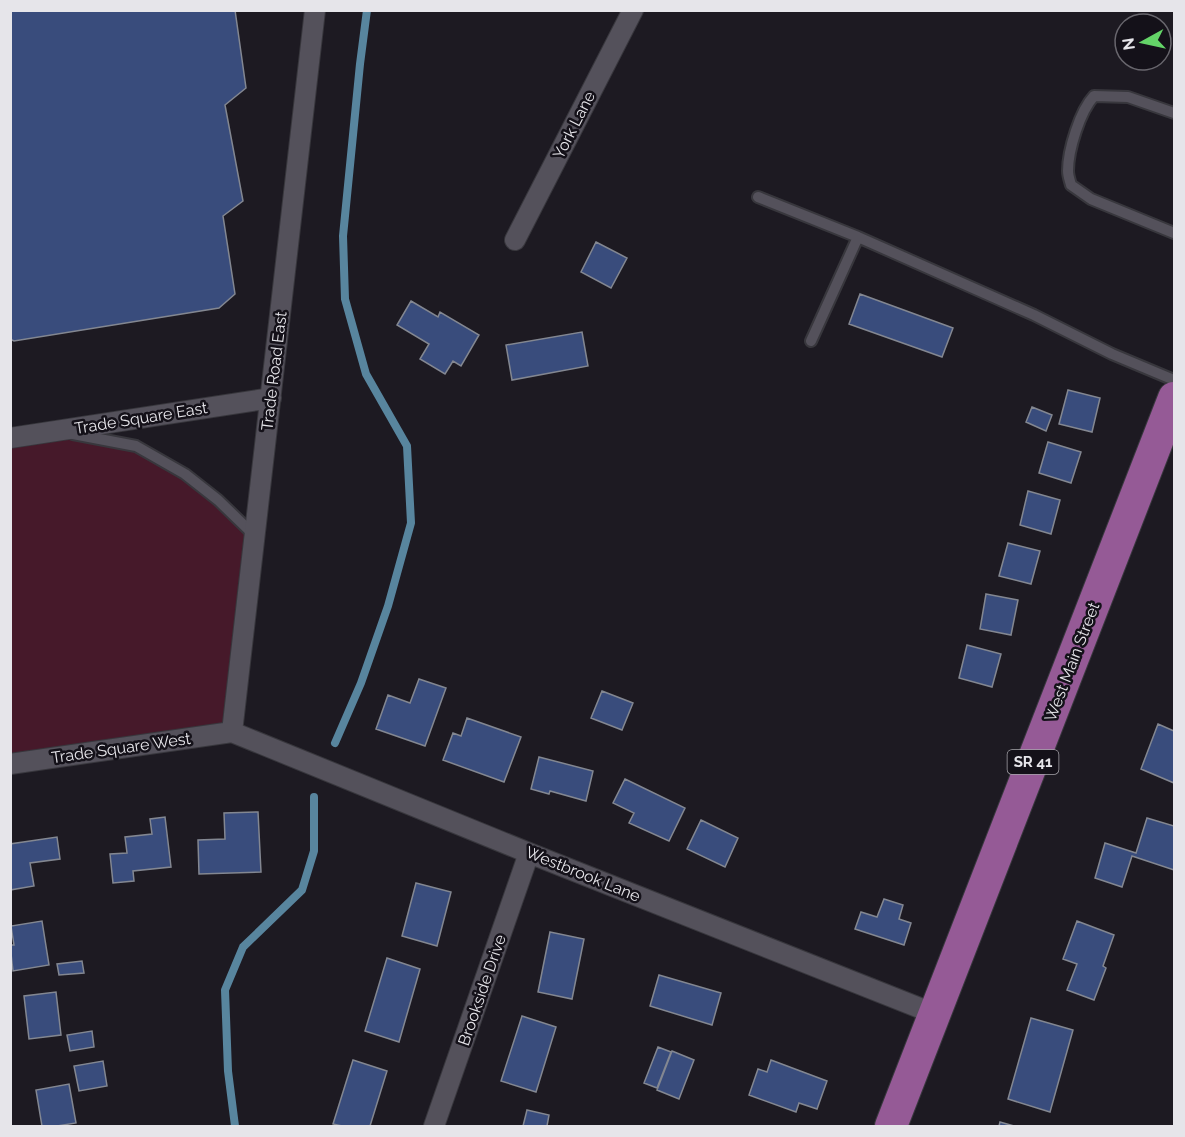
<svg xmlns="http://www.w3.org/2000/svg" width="1185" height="1137" viewBox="0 0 1185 1137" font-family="Raleway,sans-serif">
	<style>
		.green { fill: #46192a }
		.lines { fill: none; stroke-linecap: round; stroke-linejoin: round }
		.stream { stroke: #58859e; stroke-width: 8 }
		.building { fill: #394c7c; stroke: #838791; stroke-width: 1.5 }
		.lane-casing { stroke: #38373d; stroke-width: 14 }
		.street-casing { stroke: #38373d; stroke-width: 22 }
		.primary-casing { stroke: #38373d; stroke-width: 34 }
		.lane { stroke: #54515b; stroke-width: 10 }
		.street { stroke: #54515b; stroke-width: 20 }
		.primary { stroke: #955a96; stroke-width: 32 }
		.labels { text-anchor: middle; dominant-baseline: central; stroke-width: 5; stroke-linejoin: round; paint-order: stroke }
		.shield { fill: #141119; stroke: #a7a5ab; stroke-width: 1.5 }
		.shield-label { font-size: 15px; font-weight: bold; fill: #e6e5ea }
		.street-label { font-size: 16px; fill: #e6e5ea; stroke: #141119 }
	</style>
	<rect width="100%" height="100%" fill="#1d1a22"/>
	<!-- green -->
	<path class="green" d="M58,431L136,446L185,474L254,535L232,732L11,764V438Z"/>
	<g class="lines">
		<!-- stream -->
		<path class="stream" d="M335,743L361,683L388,606L411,523L407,446L366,374L345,299L343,236L360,64L367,10
			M235,1126L228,1071L225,990L243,947L302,890L314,851V797"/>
	</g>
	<!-- building -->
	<path class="building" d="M10,10H235L246,88L225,105L243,201L223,216L235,294L219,308L14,341L10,339Z
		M596,242L627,258L611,288L581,272Z
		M860,294L953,328L942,357L849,324Z
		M411,301L438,317L440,312L479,335L461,366L453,361L445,374L420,359L429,344L397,325Z
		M582,332L588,366L512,380L506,345Z
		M1068,390L1100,398L1092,432L1059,424Z
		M1032,407L1052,415L1046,431L1026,422Z
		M1048,442L1081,452L1071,483L1039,473Z
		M1028,491L1060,500L1051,534L1020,525Z
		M1008,543L1040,551L1031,584L999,576Z
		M986,594L1018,600L1011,635L980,629Z
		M967,645L1001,654L992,687L959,678Z
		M419,679L446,688L425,746L376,729L388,695L410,703Z
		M602,691L633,703L622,730L591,718Z
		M467,718L521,737L504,782L443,760L453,733L461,736Z
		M1158,724L1174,731V783L1141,769Z
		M539,757L593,771L586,801L550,791L549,794L531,789Z
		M625,779L685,808L669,841L629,823L634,813L613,803Z
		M258,812L261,872L199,874L198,840L225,839L224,813Z
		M165,817L171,867L133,871L134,881L113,883L110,854L127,853L125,837L152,834L150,819Z
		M1147,818L1174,826V870L1132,856L1122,887L1095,878L1105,843L1136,853Z
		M701,820L738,838L725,867L687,849Z
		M57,837L60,859L30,863L34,886L10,890V844Z
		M416,883L451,892L437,946L402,936Z
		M884,899L903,905L899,919L911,923L904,945L855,929L861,912L877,917Z
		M42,921L49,965L13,971L10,945H14L11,926Z
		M1077,921L1114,935L1103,966L1106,968L1094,1000L1067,990L1077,964L1063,959Z
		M550,932L584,939L572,999L538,992Z
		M387,958L420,969L399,1042L365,1031Z
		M82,961L84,973L59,975L57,964Z
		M659,975L721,993L712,1025L650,1006Z
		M56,992L61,1035L29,1039L24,996Z
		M522,1016L556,1027L536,1092L501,1081Z
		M1031,1018L1073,1030L1050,1112L1008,1099Z
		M92,1031L94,1047L70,1051L67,1035Z
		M658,1047L671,1052L657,1088L644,1083Z
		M672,1051L694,1060L679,1099L657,1090Z
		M353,1060L387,1071L370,1126H342L333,1124Z
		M771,1060L827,1081L817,1109L799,1103L796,1112L749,1095L758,1069L767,1072Z
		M103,1061L107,1086L79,1091L74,1066Z
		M69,1084L76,1123L57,1126H42L36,1090Z
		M527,1110L549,1115L547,1126H523Z
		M1000,1122L1014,1126H999Z"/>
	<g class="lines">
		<defs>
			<path id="lane" d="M1174,113L1128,97L1094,96C1080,111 1068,150 1068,171C1068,176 1070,181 1071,185L1091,199L1174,233
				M758,197L858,237L1034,315L1112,354L1174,380
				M811,341L858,237
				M73,434L136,446L185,474L218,500L254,535"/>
			<path id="street" d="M515,240L633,10
				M10,438L271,398
				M232,732L529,853L935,1014
				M232,732L315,10
				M10,764L232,732
				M434,1126L529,853"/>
			<path id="primary" d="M891,1126L1174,398"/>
		</defs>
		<!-- lane casing -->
		<use href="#lane" class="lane-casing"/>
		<!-- street casing -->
		<use href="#street" class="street-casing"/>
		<!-- primary casing -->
		<use href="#primary" class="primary-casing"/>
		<!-- lane -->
		<use href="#lane" class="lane"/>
		<!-- street -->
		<use href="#street" class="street"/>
		<!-- primary -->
		<use href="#primary" class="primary"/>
	</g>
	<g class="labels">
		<!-- shield labels -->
		<rect class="shield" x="1007.5" y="750" width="51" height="24" rx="4.5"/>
		<g class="shield-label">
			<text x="1033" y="762">SR 41</text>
		</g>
		<!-- street labels -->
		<g class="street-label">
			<text transform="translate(574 125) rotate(-63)">York Lane</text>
			<text transform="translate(274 371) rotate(-83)">Trade Road East</text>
			<text transform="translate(141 418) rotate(-9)">Trade Square East</text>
			<text transform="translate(1072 662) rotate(-69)">West Main Street</text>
			<text transform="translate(121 748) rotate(-8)">Trade Square West</text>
			<text transform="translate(583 874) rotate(22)">Westbrook Lane</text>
			<text transform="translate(482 990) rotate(-71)">Brookside Drive</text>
		</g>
	</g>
	<!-- border -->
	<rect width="1185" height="1137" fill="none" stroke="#e6e5ea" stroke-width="24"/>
	<!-- north arrow -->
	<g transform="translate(1143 42) rotate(262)"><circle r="28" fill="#141119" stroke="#68666d" stroke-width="1.5"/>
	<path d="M0-4.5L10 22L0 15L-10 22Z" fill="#64d468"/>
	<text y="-9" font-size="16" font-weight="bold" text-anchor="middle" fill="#e6e5ea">N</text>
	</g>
</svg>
